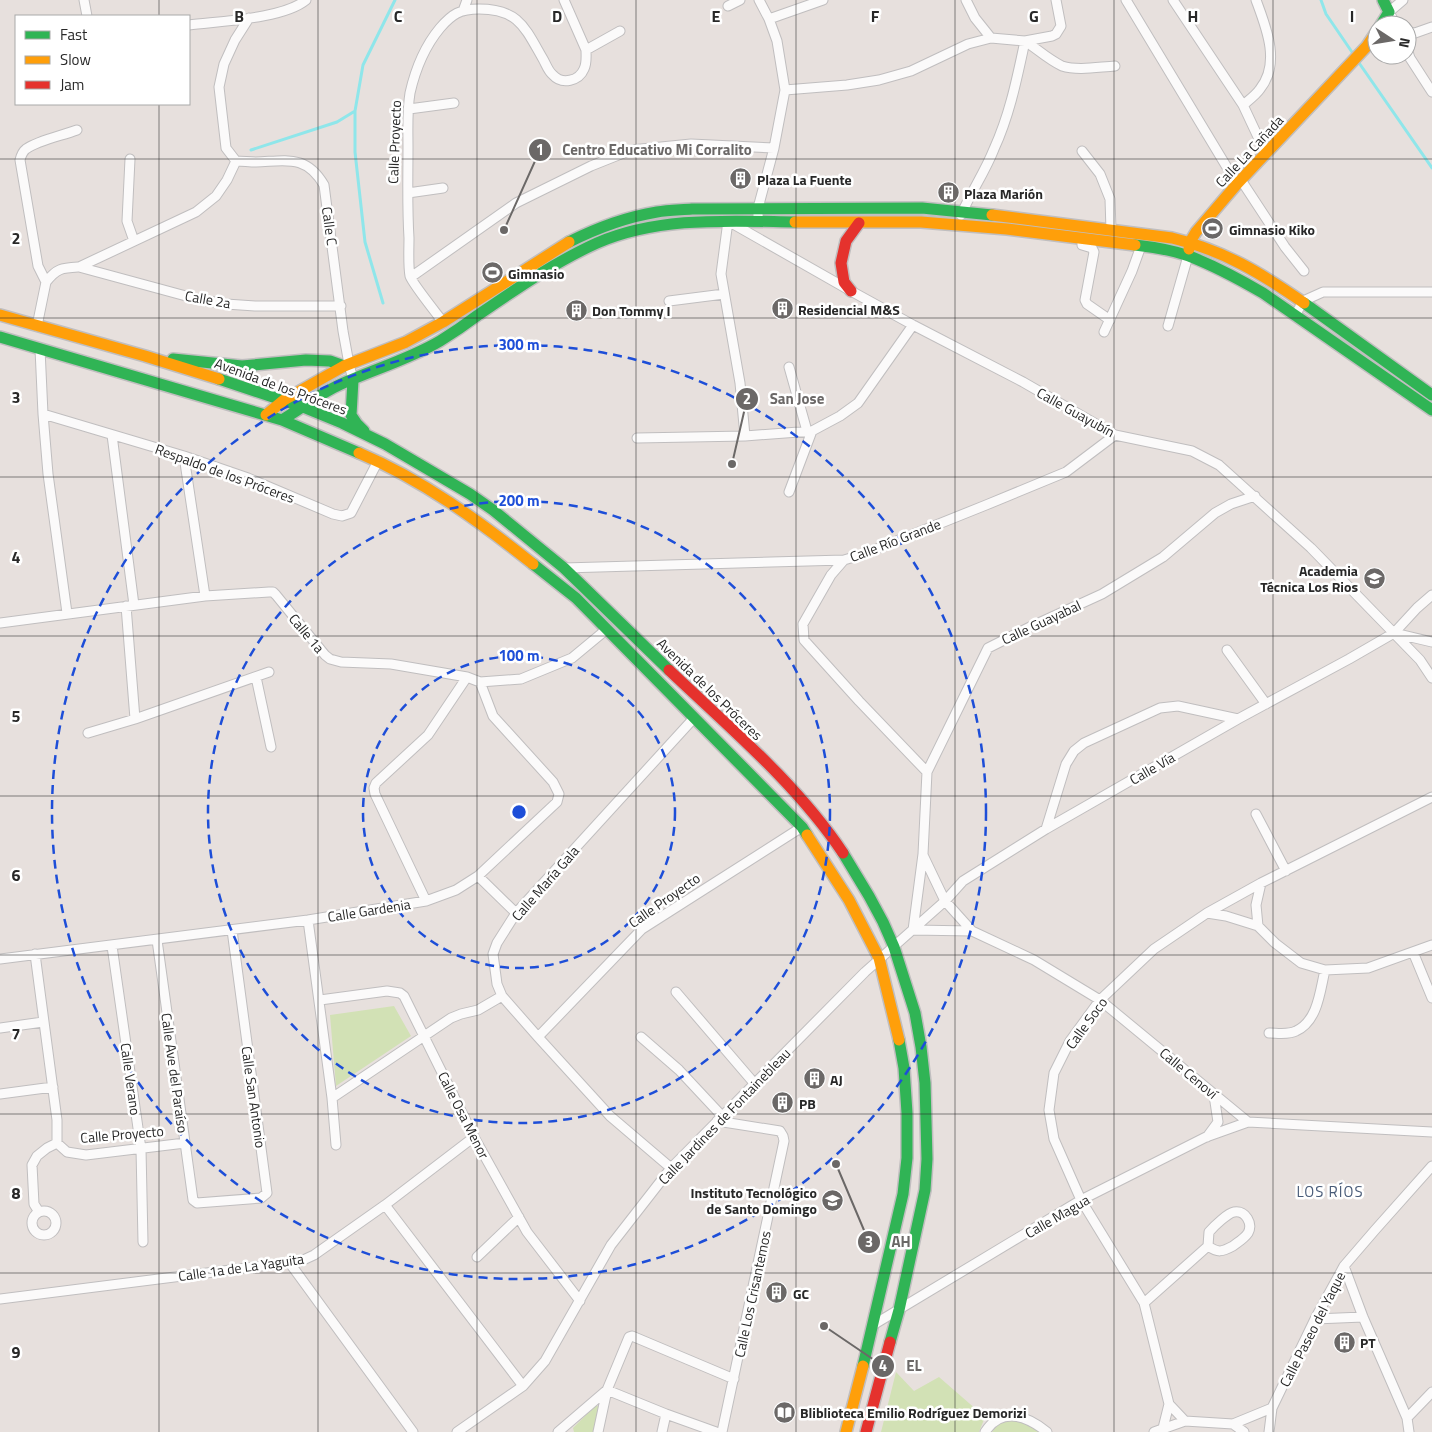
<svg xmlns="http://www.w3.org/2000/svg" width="1432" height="1432" viewBox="0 0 1432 1432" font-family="'Titillium Web',sans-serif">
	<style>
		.green { fill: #d2e1b5 }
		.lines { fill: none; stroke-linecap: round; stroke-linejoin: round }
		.stream { stroke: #8fe6ea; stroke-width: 3 }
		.street-casing { stroke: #c0bebf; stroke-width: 11 }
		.fast-casing { stroke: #c0bebf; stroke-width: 14 }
		.slow-casing { stroke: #c0bebf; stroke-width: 14 }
		.jam-casing { stroke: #c0bebf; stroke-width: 14 }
		.street { stroke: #fbfafa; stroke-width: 9 }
		.fast { stroke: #30b455; stroke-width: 11 }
		.slow { stroke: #ff9f0a; stroke-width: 11 }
		.jam { stroke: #e5322d; stroke-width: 11 }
		.grid { fill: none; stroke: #282828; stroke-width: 1; stroke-opacity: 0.55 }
		.ring { fill: none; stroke: #1d4ed8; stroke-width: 2.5; stroke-dasharray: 9 6 }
		.labels { text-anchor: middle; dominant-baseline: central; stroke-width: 5; stroke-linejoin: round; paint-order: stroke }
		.street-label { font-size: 14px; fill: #282828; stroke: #fff }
		.poi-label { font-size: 14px; font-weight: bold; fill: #282828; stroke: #fff; text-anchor: start }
		.neighbourhood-label { font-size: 15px; letter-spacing: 1px; fill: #485b78; stroke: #fff }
		.grid-label { font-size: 16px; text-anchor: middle; font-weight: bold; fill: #282828; stroke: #fff; stroke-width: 5; stroke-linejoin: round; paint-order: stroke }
		.centre { fill: #1d4ed8; stroke: #fff; stroke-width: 2.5 }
		.ring-label { font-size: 15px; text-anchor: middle; font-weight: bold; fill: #1d4ed8; stroke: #fff; stroke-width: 5; stroke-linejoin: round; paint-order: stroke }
		.leader { fill: none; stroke: #6b6867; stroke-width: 2 }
		.callout-dot { fill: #6b6867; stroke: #fff; stroke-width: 2 }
		.mark-label { font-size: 15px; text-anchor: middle; font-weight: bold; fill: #fff }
		.callout-label { font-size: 15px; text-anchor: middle; font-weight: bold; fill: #6b6867; stroke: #fff; stroke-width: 5; stroke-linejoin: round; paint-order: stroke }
	</style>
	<rect width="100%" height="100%" fill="#e7e0dd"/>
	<!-- green -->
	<path class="green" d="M394,1006L411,1036L336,1086L330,1015Z
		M896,1372L914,1391L939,1377L985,1417L979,1432H881Z
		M596,1405L599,1407L594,1432H574L573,1428Z
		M1012,1419L1028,1425L1039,1432H992C998,1424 1002,1421 1012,1419Z"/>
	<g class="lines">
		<!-- stream -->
		<path class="stream" d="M1321,0L1326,14L1354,55
			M1357,60L1432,168
			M251,150L337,122L355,111
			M383,303L365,242L355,152V111L363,65L395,0"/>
		<defs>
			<path id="street" d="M84,0L87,16
				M966,0L975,18L991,38
				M1126,0L1237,184
				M1173,0L1243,105L1266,154
				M728,6L740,0
				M463,11L467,0
				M769,19L823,0
				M189,25C220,21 283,19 306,0
				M1396,25L1389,12L1403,0
				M1407,32L1415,33L1432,27
				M1025,41C1037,49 1049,60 1062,66C1078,71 1098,67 1115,66
				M1407,49L1410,58L1432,92
				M586,50L620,31
				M785,90L847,85L879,80L911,71L968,44L991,38L1025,41L1052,36L1056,34L1061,26L1056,0
				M1243,105C1249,100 1256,95 1260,89C1281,63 1266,27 1256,0
				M409,109L454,103
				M1082,151L1100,174L1110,199L1111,230
				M130,159L127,221L134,241
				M236,161C243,161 249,162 256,162C286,161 306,154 324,185L343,331L349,364L353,380
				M236,161L226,148L219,87L224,64L235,40L249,18
				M1241,180L1285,247L1304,271
				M408,193L443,188
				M961,215C971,192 985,172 994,149C1010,114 1017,78 1025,41
				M758,222V208L774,148L785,90L777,41L769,19L759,0
				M1082,238V245L1092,248L1094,252L1085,300L1087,304L1110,320
				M79,267L197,299L226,304L255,306H341
				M411,277L516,203L591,166L631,150L691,144L774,148
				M46,282C57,268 62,268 79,267L196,212L216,196L227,180L236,161
				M669,301L724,294
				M1295,316L1303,301L1323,292H1432
				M443,322C437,314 412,283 410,276C408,265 409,249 409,238C407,207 408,177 408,147C408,129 407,111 410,93C415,71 425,46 440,28C452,14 460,9 479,9C519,9 525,28 543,59C546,64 548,71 553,75C562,85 579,81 584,69C587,63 586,56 586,50L564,0
				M37,326L46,282L38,266L20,160C21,156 22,152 26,149C39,140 61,136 77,130
				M1168,326L1188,256
				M1104,332L1132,271L1141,246
				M40,349L43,414L48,474L67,613
				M789,367L807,431
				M43,414L184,456L248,478L333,514L342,516L351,513L378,461
				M112,435L134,605
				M745,436L740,383L721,274L728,221L851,291L913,325L1023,382L1115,435L1192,451L1219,465L1311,548L1420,660L1432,678
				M637,438L745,436L812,431L840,416L858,403L913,325
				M184,456L205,596
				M789,492L812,431
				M844,560L831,575L803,624L804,640L859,701L927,772
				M564,568L844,560L864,554L986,505L1066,472L1115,435
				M126,606L135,719
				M0,623L205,596L269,592H273L276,595L325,655L330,659L341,662L391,664L467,677L480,682L521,679L572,658L607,629
				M1394,633L1432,642
				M1227,650L1266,704
				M256,677L271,747
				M88,733L135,719L269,672
				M1256,814L1286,871
				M1046,829L1066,764L1074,751L1084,743L1160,708L1178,706L1238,719
				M923,855L945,901L972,931
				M478,876L516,913
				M426,901L375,794L374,788L376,783L428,735L467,677
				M1207,913L1226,916L1258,926L1275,943L1301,963L1325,970L1368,968L1432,945
				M308,920L332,1098L336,1145
				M1258,926L1256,905L1261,883
				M913,930L923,854L927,772L988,648L1032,626L1102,594L1163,557L1215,513L1231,504L1255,496
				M913,930L972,931L1034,960L1100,1000L1248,1122L1432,1132
				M157,940L193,1200L197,1203L261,1198L267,1193L232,930
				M112,946L141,1149L143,1242
				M1413,952L1432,998
				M35,954L57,1120V1143
				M0,959L308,920L426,901L456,890L478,876L557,802L559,794L553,782L493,716L480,682
				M676,992L754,1083
				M320,1000L387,991L400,993L404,996L474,1137L527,1232L580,1301
				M0,1028L43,1022
				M1269,1033C1277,1033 1289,1035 1296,1031C1318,1021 1320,991 1325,970
				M538,1037L642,929L802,827
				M641,1037L679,1070L722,1116
				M0,1094L53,1087
				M332,1098L451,1018L461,1014L478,1010L502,996
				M717,1121L780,1131L783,1136L784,1141L722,1432
				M1207,1137L1218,1122L1214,1095
				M671,1168L610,1116L538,1037L502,996L497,984L493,954L497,943L516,913L694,718
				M385,1205L523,1386
				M32 1223a12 12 0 1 1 24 0a12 12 0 1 1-24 0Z
				M39,1212L34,1204L32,1165L37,1156L47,1148L57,1143L67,1152L86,1155L185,1143
				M477,1257L519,1217
				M289,1262L413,1432
				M1344,1266L1363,1317L1407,1418L1409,1432
				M0,1299L301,1261L314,1255L385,1205L474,1137
				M1144,1303L1208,1246C1218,1253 1222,1252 1233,1246C1238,1242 1244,1239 1248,1233C1253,1224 1246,1210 1234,1212C1228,1213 1214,1226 1209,1232L1208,1246
				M1315,1319L1363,1317
				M873,1325L1081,1200L1206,1137L1248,1122
				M607,1390L666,1414L716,1432
				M1169,1404L1185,1421
				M1407,1418L1432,1392
				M1233,1424L1244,1432
				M1163,1428L1169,1404L1144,1303L1081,1200L1054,1139L1049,1110L1054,1073L1070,1041L1100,1000L1154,949L1207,913L1261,883L1432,797
				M457,1432L523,1386L545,1361L611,1245L671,1168L865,972L945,901L963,881L1046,829L1238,719L1349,659L1394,633L1417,608L1432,595
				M558,1432L607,1390
				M598,1432L607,1390L629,1337L632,1336L734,1379
				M662,1432L666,1414
				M985,1432C1002,1406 1027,1416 1047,1432
				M1154,1432L1185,1421L1233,1424L1272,1408
				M1269,1432L1272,1408L1315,1319L1344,1266L1375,1230L1432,1166"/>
			<path id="fast" d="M1381,25L1389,12L1383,0
				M569,242C597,228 626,217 657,212C668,210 680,210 692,209L922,208L992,215
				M1135,245C1153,247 1172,250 1189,256C1215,266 1239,279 1263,293L1432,410
				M1304,303L1432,395
				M0,337L282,420L359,453
				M173,359L242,366L306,360L330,361L344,366
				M219,379L303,407L342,423L385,444L470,494L493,510L564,568L669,670
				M353,380L351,415L357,424L364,431
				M282,420C300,409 318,395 337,386C371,370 408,360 440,341C453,333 466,324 478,315C516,289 555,262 597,243C659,216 730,221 795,222
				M533,564L576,598L802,827L807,835
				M843,853L869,896L883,922L894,947L915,1013L921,1047L925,1083L927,1159L925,1190L899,1310L890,1342
				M863,1366L903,1194L907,1158V1113L904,1068L899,1040"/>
			<path id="slow" d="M992,215L1172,238C1223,250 1261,273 1304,303
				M795,222H921L1007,229L1135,245
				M1189,249L1190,242L1196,232L1237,184L1367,46L1377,31
				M0,315L145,356L219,379
				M266,415L284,400L344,366L406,342L443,322L569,242
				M359,453C423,480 479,521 533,564
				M807,835L849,900L879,958L899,1040
				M846,1432L863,1366"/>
			<path id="jam" d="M851,291L844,282L841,263L846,241L859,223
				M669,670C729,727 797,784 843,853
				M866,1432L890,1342"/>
		</defs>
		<!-- street casing -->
		<use href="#street" class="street-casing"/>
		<!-- fast casing -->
		<use href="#fast" class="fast-casing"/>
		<!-- slow casing -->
		<use href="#slow" class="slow-casing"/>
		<!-- jam casing -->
		<use href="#jam" class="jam-casing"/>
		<!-- street -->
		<use href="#street" class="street"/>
		<!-- fast -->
		<use href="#fast" class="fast"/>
		<!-- slow -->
		<use href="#slow" class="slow"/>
		<!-- jam -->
		<use href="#jam" class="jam"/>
	</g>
	<!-- grid -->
	<path class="grid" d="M159,0V16M318,0V1432M477,0V1432M636,0V1432M796,0V1432M955,0V1432M1114,0V1432M1273,0V1432M159,104V1432M0,159H1432M0,318H1432M0,477H1432M0,636H1432M0,796H1432M0,955H1432M0,1114H1432M0,1273H1432"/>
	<!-- distance rings -->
	<g class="ring">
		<circle cx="519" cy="812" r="156"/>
		<circle cx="519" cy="812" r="311"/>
		<circle cx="519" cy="812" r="467"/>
	</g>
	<!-- icons -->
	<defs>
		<symbol id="building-disc" viewBox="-11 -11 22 22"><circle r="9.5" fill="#6b6867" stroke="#fff"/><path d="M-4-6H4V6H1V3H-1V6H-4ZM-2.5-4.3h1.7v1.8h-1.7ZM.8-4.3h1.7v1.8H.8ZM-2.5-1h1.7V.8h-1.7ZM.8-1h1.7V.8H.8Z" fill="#fff"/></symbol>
		<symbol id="stadium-disc" viewBox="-11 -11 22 22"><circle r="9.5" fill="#6b6867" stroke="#fff"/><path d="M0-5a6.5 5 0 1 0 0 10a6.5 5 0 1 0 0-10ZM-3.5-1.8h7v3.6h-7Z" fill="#fff"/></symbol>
		<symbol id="school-disc" viewBox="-11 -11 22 22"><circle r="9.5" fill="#6b6867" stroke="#fff"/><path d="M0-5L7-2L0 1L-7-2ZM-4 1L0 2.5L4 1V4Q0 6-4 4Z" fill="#fff"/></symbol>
		<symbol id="university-disc" viewBox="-11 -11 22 22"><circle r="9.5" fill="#6b6867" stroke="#fff"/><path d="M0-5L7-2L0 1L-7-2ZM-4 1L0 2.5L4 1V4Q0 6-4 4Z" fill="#fff"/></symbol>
		<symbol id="library-disc" viewBox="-11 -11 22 22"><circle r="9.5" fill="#6b6867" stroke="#fff"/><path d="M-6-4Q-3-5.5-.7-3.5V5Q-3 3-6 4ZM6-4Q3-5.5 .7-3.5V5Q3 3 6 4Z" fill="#fff"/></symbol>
	</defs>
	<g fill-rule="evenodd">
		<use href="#building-disc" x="728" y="166" width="25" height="25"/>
		<use href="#building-disc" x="936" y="180" width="25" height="25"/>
		<use href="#stadium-disc" x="1200" y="216" width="25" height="25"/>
		<use href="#stadium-disc" x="480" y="260" width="25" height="25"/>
		<use href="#building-disc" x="770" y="296" width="25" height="25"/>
		<use href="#building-disc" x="564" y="298" width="25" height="25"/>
		<use href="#school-disc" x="1362" y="566" width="25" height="25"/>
		<use href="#building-disc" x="802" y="1066" width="25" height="25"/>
		<use href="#building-disc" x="770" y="1090" width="25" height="25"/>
		<use href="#university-disc" x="820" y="1188" width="25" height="25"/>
		<use href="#building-disc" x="764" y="1280" width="25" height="25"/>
		<use href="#building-disc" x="1332" y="1330" width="25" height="25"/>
		<use href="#library-disc" x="772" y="1400" width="25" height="25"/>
	</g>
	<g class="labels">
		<!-- street labels -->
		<g class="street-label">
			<text transform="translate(394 142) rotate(-88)">Calle Proyecto</text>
			<text transform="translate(1249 151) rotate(-47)">Calle La Cañada</text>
			<text transform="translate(330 226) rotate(82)">Calle C</text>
			<text transform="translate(208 299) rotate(10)">Calle 2a</text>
			<text transform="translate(281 386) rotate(20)">Avenida de los Próceres</text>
			<text transform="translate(1076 412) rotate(29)">Calle Guayubín</text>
			<text transform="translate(225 473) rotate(20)">Respaldo de los Próceres</text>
			<text transform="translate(895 540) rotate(-21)">Calle Río Grande</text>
			<text transform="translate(1041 622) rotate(-25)">Calle Guayabal</text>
			<text transform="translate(307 633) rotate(50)">Calle 1a</text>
			<text transform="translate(710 689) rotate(44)">Avenida de los Próceres</text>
			<text transform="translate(1152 768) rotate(-30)">Calle Vía</text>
			<text transform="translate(545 883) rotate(-49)">Calle María Gala</text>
			<text transform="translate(664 900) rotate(-35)">Calle Proyecto</text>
			<text transform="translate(369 910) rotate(-9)">Calle Gardenia</text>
			<text transform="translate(1086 1023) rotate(-54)">Calle Soco</text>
			<text transform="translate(175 1073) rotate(82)">Calle Ave del Paraíso</text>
			<text transform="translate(1189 1073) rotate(40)">Calle Cenoví</text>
			<text transform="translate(131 1079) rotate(82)">Calle Verano</text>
			<text transform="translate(254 1097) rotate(82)">Calle San Antonio</text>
			<text transform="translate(464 1115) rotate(63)">Calle Osa Menor</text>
			<text transform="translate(724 1116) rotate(-46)">Calle Jardines de Fontainebleau</text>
			<text transform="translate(122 1134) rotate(-5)">Calle Proyecto</text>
			<text transform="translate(1057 1216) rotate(-30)">Calle Magua</text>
			<text transform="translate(241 1267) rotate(-8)">Calle 1a de La Yaguita</text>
			<text transform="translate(752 1294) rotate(-78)">Calle Los Crisantemos</text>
			<text transform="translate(1312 1329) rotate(-63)">Calle Paseo del Yaque</text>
		</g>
		<!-- poi labels -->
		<g class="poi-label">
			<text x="757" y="179">Plaza La Fuente</text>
			<text x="964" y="193">Plaza Marión</text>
			<text x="1229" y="229">Gimnasio Kiko</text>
			<text x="508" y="273">Gimnasio</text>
			<text x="798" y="309">Residencial M&amp;S</text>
			<text x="592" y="310">Don Tommy I</text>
			<text x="1358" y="570" text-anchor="end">Academia<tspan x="1358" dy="16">Técnica Los Rios</tspan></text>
			<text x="830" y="1079">AJ</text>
			<text x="799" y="1103">PB</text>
			<text x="817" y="1192" text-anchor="end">Instituto Tecnológico<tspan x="817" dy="16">de Santo Domingo</tspan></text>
			<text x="793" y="1293">GC</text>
			<text x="1360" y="1342">PT</text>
			<text x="800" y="1412">Bliblioteca Emilio Rodríguez Demorizi</text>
		</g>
		<!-- neighbourhood labels -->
		<g class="neighbourhood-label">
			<text x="1330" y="1191">LOS RÍOS</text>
		</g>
	</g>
	<g class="grid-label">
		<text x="239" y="22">B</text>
		<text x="398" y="22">C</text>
		<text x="557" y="22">D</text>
		<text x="716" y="22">E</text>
		<text x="875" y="22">F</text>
		<text x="1034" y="22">G</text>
		<text x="1193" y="22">H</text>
		<text x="1352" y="22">I</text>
		<text x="16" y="244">2</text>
		<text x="16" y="403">3</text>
		<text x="16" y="563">4</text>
		<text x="16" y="722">5</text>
		<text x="16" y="881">6</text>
		<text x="16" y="1040">7</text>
		<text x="16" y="1199">8</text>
		<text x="16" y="1358">9</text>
	</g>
	<circle cx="519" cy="812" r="8" class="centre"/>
	<g class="ring-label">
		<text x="519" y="350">300 m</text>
		<text x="519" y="506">200 m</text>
		<text x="519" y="661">100 m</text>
	</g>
	<!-- callouts -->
	<path class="leader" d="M504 230L540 150M732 464L747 399M836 1164L869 1242M824 1326L883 1366"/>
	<g class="callout-dot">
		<circle cx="504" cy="230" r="5"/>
		<circle cx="732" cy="464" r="5"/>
		<circle cx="836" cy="1164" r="5"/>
		<circle cx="824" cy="1326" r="5"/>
		<circle cx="540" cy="150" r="12"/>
		<circle cx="747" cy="399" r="12"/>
		<circle cx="869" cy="1242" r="12"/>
		<circle cx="883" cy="1366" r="12"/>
	</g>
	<g class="mark-label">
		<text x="540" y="155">1</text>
		<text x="747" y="404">2</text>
		<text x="869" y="1247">3</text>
		<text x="883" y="1371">4</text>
	</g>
	<g class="callout-label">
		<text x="657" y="155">Centro Educativo Mi Corralito</text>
		<text x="797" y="404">San Jose</text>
		<text x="901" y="1247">AH</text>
		<text x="914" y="1371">EL</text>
	</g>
	<!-- legend -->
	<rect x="15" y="15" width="175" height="90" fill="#ffffff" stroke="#a9a9a9"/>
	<rect x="25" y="31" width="25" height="8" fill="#30b455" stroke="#a9a9a9"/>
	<text x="60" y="40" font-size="15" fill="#282828">Fast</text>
	<rect x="25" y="56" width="25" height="8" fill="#ff9f0a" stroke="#a9a9a9"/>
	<text x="60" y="65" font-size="15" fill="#282828">Slow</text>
	<rect x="25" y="81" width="25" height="8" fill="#e5322d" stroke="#a9a9a9"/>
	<text x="60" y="90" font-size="15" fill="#282828">Jam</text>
	<!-- north arrow -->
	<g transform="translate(1392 40) rotate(102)"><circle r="24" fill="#ffffff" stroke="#a9a9a9"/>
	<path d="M0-4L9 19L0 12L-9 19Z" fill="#6b6867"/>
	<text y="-8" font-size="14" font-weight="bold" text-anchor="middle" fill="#282828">N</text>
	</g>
</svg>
